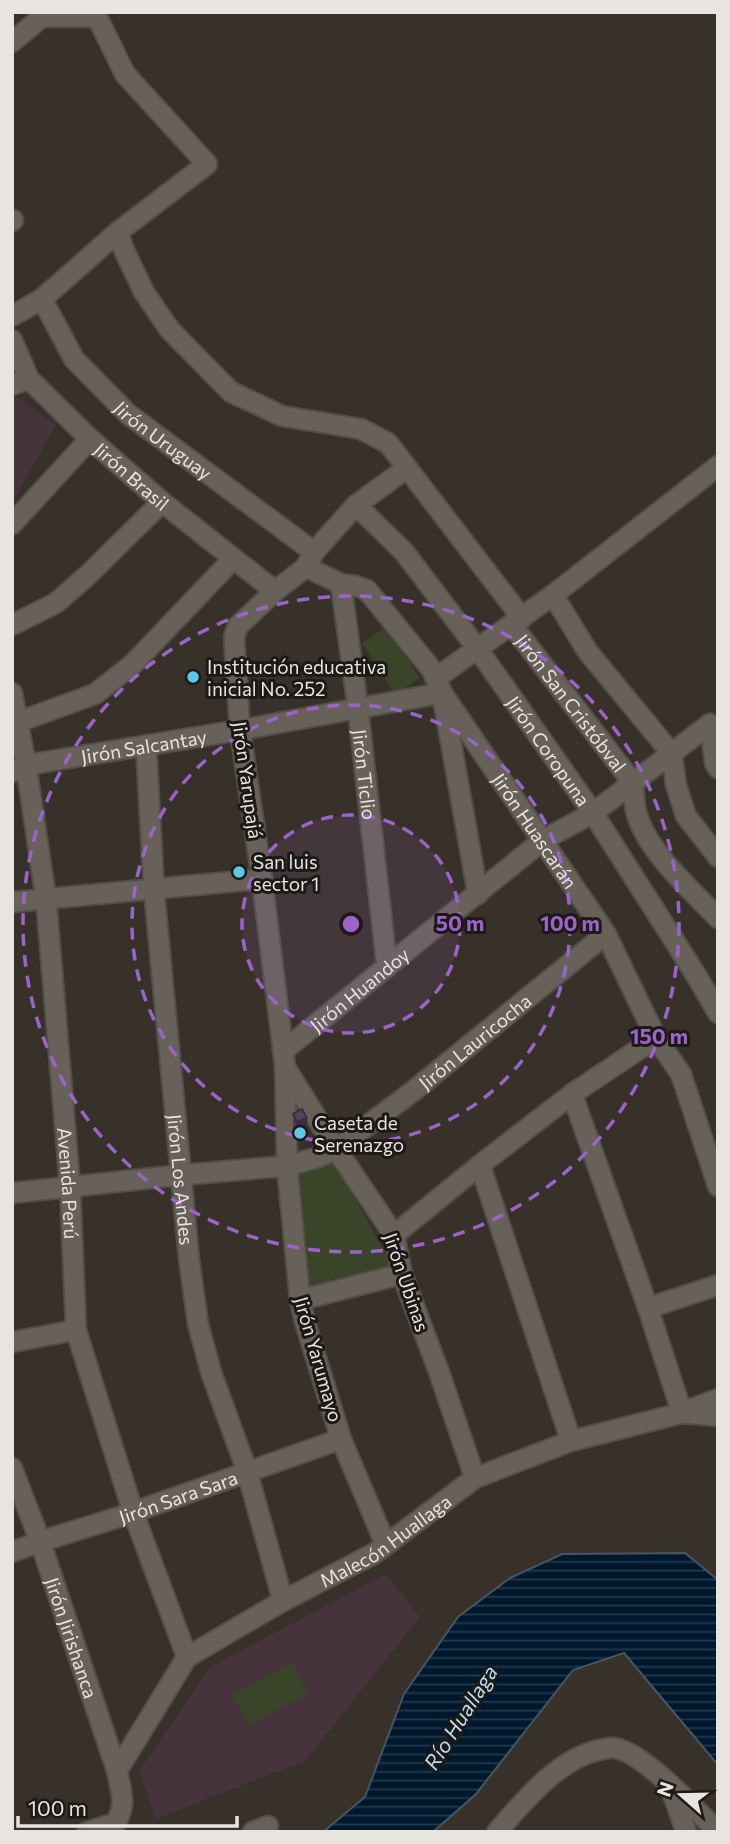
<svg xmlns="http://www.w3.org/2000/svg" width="730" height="1844" viewBox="0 0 730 1844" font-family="Commissioner,sans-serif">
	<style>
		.education { fill: #46333c }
		.park { fill: #3a4428 }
		.water { fill: url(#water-rules); stroke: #465563; stroke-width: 2 }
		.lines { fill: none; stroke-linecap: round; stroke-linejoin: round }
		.minor-casing { stroke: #534e48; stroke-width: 23 }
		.minor { stroke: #68615a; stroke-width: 19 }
		.wall { fill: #493a54 }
		.shaded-wall { fill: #3c2f45 }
		.building { fill: #554362; stroke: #3c2f45; stroke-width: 2 }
		.ring { fill: none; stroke: #9c63c9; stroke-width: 3.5; stroke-dasharray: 12 9 }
		.poi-dot { fill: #5dc7e8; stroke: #1c1916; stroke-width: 2.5 }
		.labels { text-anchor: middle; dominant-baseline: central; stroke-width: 6; stroke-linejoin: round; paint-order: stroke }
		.street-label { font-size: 19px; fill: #e8e4e0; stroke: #1c1916 }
		.poi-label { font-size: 19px; fill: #e8e4e0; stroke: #1c1916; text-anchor: start }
		.water-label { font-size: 21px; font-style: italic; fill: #badbf6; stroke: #1c1916 }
		.centre { fill: #9c63c9; stroke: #1c1916; stroke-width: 3.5 }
		.ring-label { font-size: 21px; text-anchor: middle; font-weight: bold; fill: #9c63c9; stroke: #1c1916; stroke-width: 6; stroke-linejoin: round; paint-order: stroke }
	</style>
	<defs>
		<pattern id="water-rules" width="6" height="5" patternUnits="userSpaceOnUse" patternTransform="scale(1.75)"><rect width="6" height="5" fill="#00182d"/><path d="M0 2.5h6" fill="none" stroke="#25394b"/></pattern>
	</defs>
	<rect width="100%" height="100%" fill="#37312a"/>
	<!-- education -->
	<path class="education" d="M12,393L56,425L12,503Z
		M386,1574L420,1617L305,1761L156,1819L139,1771L210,1667Z"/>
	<!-- park -->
	<path class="park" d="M386,627L420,678L395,694L362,643Z
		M332,1158L393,1266L307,1292L294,1173Z
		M292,1663L308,1694L248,1725L232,1694Z"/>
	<!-- water -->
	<path class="water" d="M685,1553L718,1580V1765L624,1653L573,1670L476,1794L433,1832H323L365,1797L404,1694L458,1617L510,1578L562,1554Z"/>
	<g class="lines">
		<defs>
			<g id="minor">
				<path d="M12,42L42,17H97L125,74L207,164L118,232L42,299L12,316"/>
				<path d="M12,221L13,220"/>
				<path d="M118,232L124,250L144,292L170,330L231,392L282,416L361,429L388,443L522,618"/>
				<path id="s1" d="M42,299L74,359L128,414L314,552"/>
				<path id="s2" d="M12,340L29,379L90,439L162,502L275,591"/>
				<path d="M12,385L29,379"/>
				<path id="s3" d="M356,505L404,552L477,648L593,813L696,975L718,1013"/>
				<path d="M12,524L90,439"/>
				<path id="s4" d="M306,567L341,584L356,586L367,590L432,670L442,693L606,934L656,1038L681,1074L718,1186"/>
				<path id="s5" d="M341,584L358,709L387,967"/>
				<path d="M553,595L588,652L672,754L676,785L686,816L718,857"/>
				<path d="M12,625L56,603L89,574L162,502"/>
				<path id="s6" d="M512,625L633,783C634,793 634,805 637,815C648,852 692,891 718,918"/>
				<path d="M436,678L553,595L718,466"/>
				<path id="s7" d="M12,693L26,765L46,899L70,1186L76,1330L133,1512L187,1657"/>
				<path d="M18,722L95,694L133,664L233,559"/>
				<path d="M710,724L715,763L718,768"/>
				<path id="s8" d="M146,745L154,890L189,1259L198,1324L211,1372L247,1471L283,1601"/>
				<path id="s9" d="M12,772L26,765L240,730L442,693L478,894"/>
				<path d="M12,902L262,879"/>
				<path id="s10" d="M283,1051L543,840L593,813L710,724"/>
				<path d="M285,1067L336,1149L394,1235L402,1274L439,1372L475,1478"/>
				<path d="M572,1094L648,1308L682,1413"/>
				<path d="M480,1165L571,1441"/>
				<path id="s11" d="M12,1193L181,1175L287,1166L319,1157L336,1149L412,1092L606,934"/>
				<path d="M394,1235L480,1165L572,1094L656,1038"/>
				<path d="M300,1300L402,1274"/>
				<path d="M648,1308L718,1285"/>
				<path d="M12,1342L76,1330"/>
				<path d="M686,1411L718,1399"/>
				<path id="s12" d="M12,1468L40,1541L117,1771C121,1793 127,1802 116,1823L87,1832"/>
				<path d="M385,1543L341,1439L305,1322L300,1300L287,1166L285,1066L262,879L240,730L234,637L238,626L275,591L306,567L314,552L356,505L407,468"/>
				<path id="s13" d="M12,1552C52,1536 94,1526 134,1512C203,1488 272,1463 341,1439"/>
				<path id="s14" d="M117,1771L187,1657L283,1601L375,1553L475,1478L571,1441L682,1413L718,1416"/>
				<path d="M671,1788L686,1832"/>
				<path d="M253,1832L268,1826"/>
				<path d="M497,1832C524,1801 558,1759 599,1750C604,1749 610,1747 615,1748C644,1753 696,1810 718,1832"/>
			</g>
		</defs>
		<!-- minor casing -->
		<use href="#minor" class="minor-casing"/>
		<!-- minor -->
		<use href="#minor" class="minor"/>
	</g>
	<!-- wall -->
	<path class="wall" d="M293,1114L307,1135L297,1139L293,1131Z"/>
	<!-- shaded-wall -->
	<path class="shaded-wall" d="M307,1118V1135L297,1139V1122Z"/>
	<!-- building -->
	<path class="building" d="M302,1109L307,1118L297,1122L293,1114Z"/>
	<!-- distance rings -->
	<circle cx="351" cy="924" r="109" fill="#9c63c9" fill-opacity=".12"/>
	<g class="ring">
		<circle cx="351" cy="924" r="109"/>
		<circle cx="351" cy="924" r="219"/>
		<circle cx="351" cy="924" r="328"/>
	</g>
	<!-- markers -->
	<g class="poi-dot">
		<circle cx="193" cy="677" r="7"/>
		<circle cx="239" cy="872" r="7"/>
		<circle cx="300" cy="1133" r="7"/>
	</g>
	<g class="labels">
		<!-- street labels -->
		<g class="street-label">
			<text stroke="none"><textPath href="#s1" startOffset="189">Jirón Uruguay</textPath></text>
			<text stroke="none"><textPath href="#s2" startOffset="184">Jirón Brasil</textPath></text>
			<text stroke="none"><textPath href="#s6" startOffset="98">Jirón San Cristóbval</textPath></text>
			<text stroke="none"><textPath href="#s9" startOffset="135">Jirón Salcantay</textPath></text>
			<text stroke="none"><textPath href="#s3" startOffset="313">Jirón Coropuna</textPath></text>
			<text stroke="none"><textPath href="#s5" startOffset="192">Jirón Ticlio</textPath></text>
			<text transform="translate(248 780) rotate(82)">Jirón Yarupajá</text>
			<text stroke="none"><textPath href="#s4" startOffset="360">Jirón Huascarán</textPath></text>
			<text stroke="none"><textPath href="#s10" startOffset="98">Jirón Huandoy</textPath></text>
			<text stroke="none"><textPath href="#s11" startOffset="504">Jirón Lauricocha</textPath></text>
			<text stroke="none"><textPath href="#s8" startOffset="436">Jirón Los Andes</textPath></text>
			<text stroke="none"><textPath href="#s7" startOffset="494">Avenida Perú</textPath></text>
			<text transform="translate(407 1282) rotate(71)">Jirón Ubinas</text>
			<text transform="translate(319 1359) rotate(74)">Jirón Yarumayo</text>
			<text stroke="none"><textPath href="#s13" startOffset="175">Jirón Sara Sara</textPath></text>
			<text stroke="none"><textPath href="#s14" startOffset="364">Malecón Huallaga</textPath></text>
			<text stroke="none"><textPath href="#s12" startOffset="180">Jirón Jirishanca</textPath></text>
		</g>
		<!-- poi labels -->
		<g class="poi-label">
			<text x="207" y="666">Institución educativa<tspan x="207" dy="22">inicial No. 252</tspan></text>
			<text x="253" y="861">San luis<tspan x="253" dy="22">sector 1</tspan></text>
			<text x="314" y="1122">Caseta de<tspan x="314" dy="22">Serenazgo</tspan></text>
		</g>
		<!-- water labels -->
		<g class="water-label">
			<text transform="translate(460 1717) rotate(-58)">Río Huallaga</text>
		</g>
	</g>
	<circle cx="351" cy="924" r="10" class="centre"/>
	<g class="ring-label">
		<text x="460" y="931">50 m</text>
		<text x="570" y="931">100 m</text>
		<text x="659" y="1044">150 m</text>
	</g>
	<!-- border -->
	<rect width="730" height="1844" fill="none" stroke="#e8e4e0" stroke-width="28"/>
	<!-- north arrow -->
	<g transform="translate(681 1795) rotate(290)" stroke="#1c1916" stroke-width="5" paint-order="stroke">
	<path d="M0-5L12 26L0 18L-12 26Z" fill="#e8e4e0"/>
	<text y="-10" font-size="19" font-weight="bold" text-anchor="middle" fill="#e8e4e0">N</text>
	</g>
	<!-- scale -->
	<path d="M18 1816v10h219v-10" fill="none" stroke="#e8e4e0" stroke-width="3.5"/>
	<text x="28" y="1816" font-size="21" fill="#e8e4e0" stroke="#1c1916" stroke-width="5" paint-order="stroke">100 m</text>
</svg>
